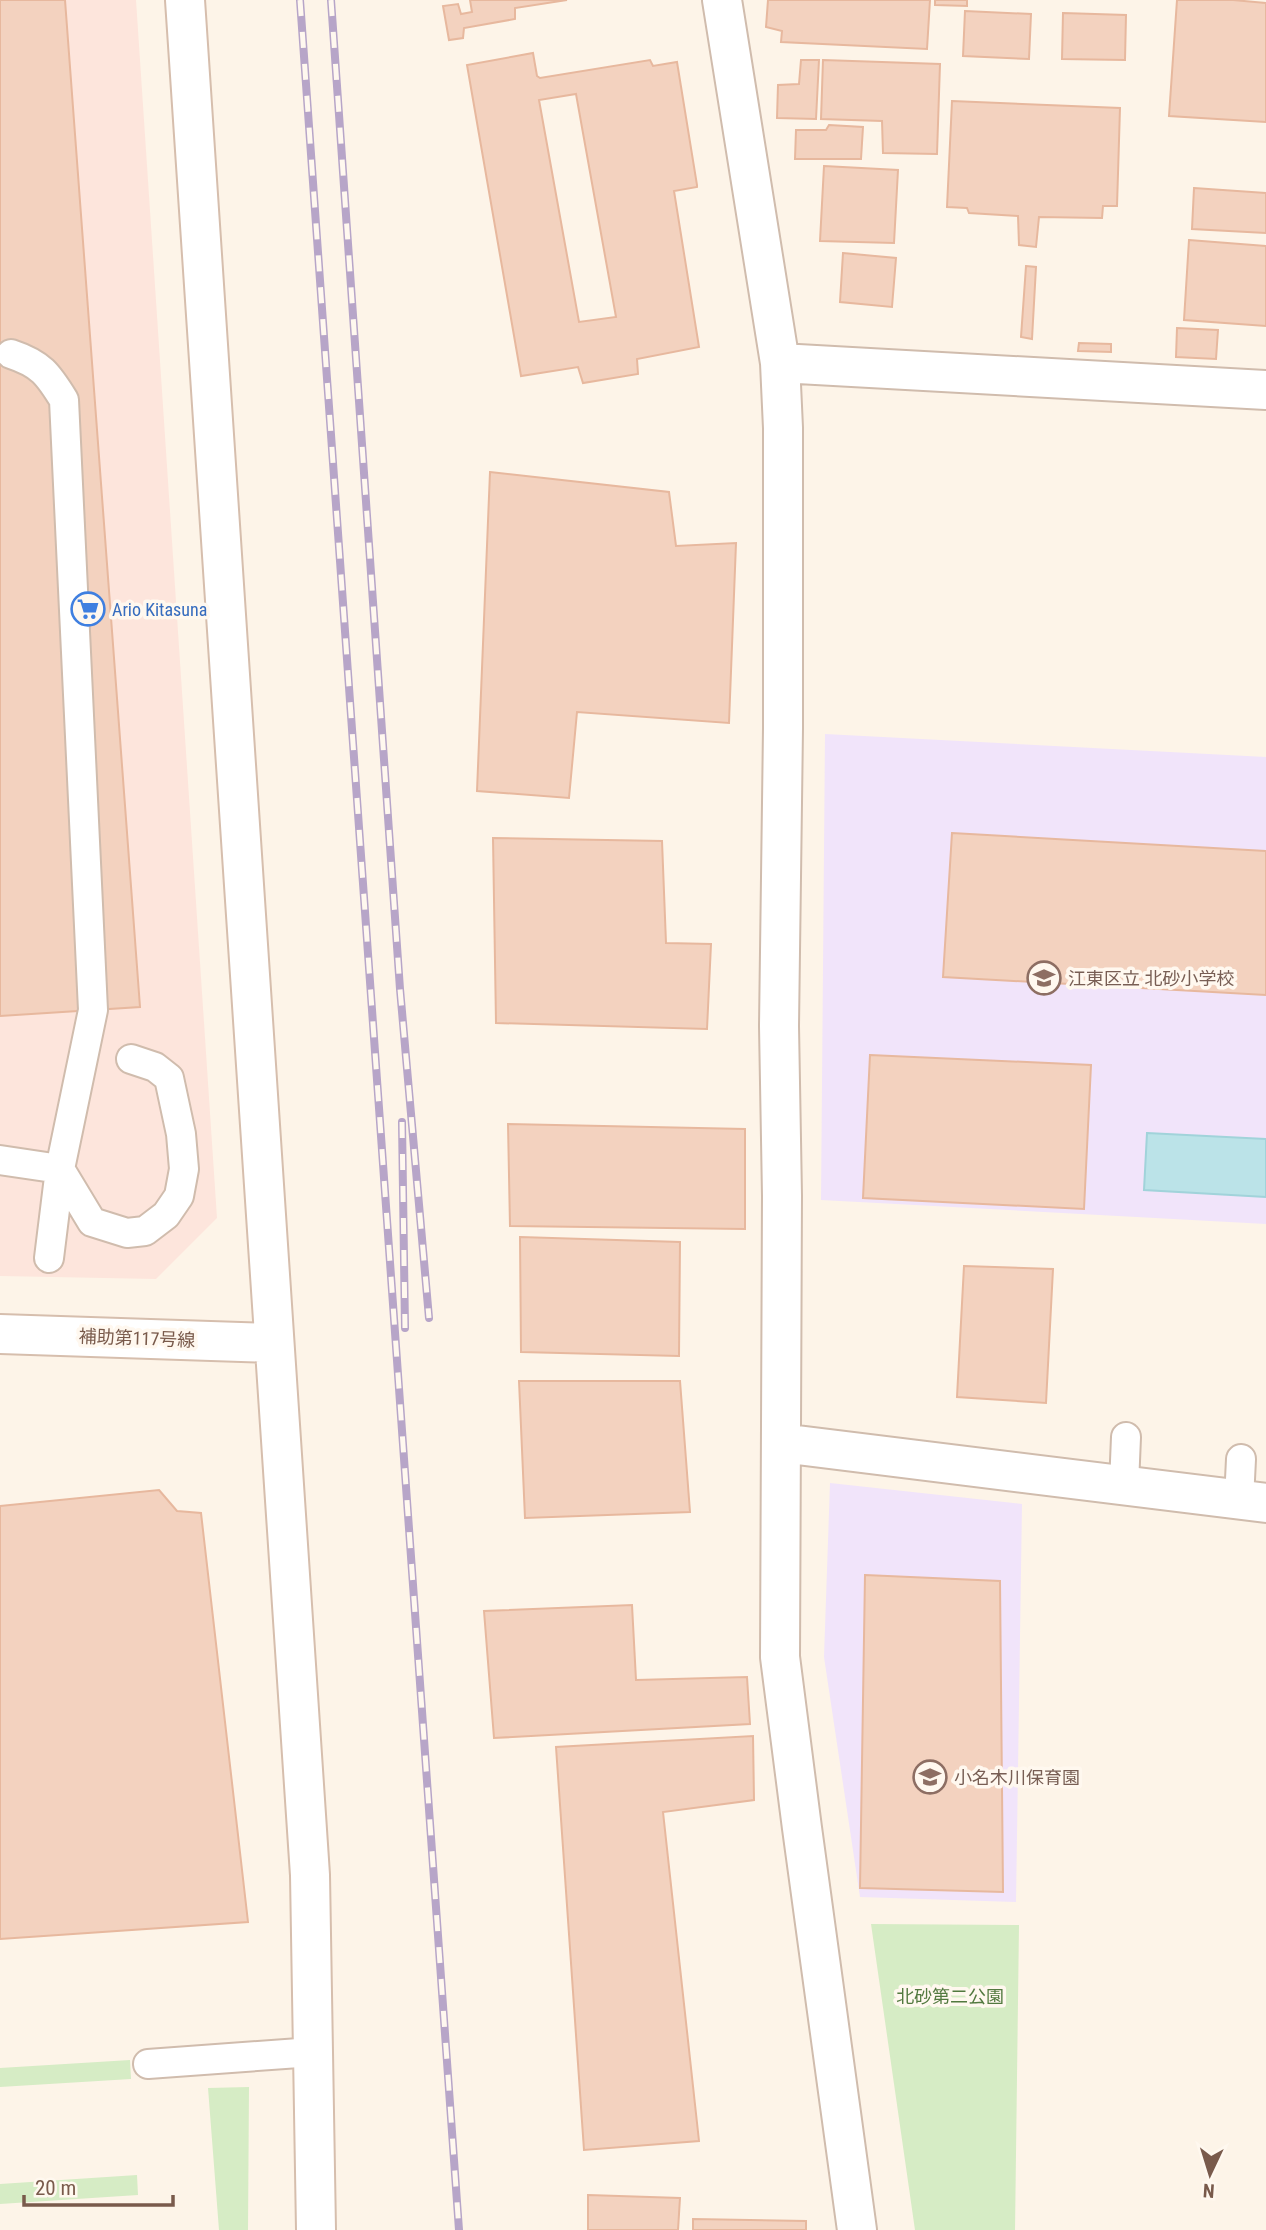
<svg xmlns="http://www.w3.org/2000/svg" width="1266" height="2230" viewBox="0 0 1266 2230" font-family="'Roboto Condensed','Noto Sans JP',sans-serif">
	<style>
		.commercial { fill: #fde5dc }
		.education { fill: #f1e4fa }
		.green { fill: #d6ecc5 }
		.water { fill: #bbe3e8; stroke: #a1d3da; stroke-width: 2 }
		.building { fill: #f3d2bf; stroke: #e7b89e; stroke-width: 2; fill-rule: evenodd }
		.lines { fill: none; stroke-linecap: round; stroke-linejoin: round }
		.lane-casing { stroke: #d0bcad; stroke-width: 32 }
		.street-casing { stroke: #d0bcad; stroke-width: 42 }
		.secondary-casing { stroke: #d6bead; stroke-width: 42 }
		.lane { stroke: #fff; stroke-width: 28 }
		.street { stroke: #fff; stroke-width: 38 }
		.secondary { stroke: #fff; stroke-width: 38 }
		.rail-casing { stroke: #b7a5c8; stroke-width: 8 }
		.rail { stroke: #fff8ef; stroke-width: 5; stroke-dasharray: 16; stroke-linecap: butt }
		.labels { text-anchor: middle; dominant-baseline: central; stroke-width: 7; stroke-linejoin: round; paint-order: stroke }
		.shop-label { font-size: 18px; fill: #366cbe; stroke: #fff8ef; text-anchor: start }
		.education-label { font-size: 18px; fill: #785e54; stroke: #fff8ef; text-anchor: start }
		.street-label { font-size: 18px; fill: #795a4b; stroke: #fff8ef }
		.park-label { font-size: 18px; fill: #52793f; stroke: #fff8ef }
	</style>
	<rect width="100%" height="100%" fill="#fdf4e8"/>
	<!-- commercial -->
	<path class="commercial" d="M0,0H136L217,1218L156,1279L0,1276Z"/>
	<!-- education -->
	<path class="education" d="M825,734L1266,757V1224L821,1200Z
		M830,1483L1022,1504L1016,1902L860,1897L824,1657Z"/>
	<!-- green -->
	<path class="green" d="M871,1924L1019,1925L1015,2230H915Z
		M130,2060L131,2079L0,2087V2068Z
		M249,2087L248,2230H219L208,2088Z
		M137,2175L138,2195L0,2204V2184Z"/>
	<!-- water -->
	<path class="water" d="M1147,1133L1266,1139V1197L1144,1190Z"/>
	<!-- building -->
	<path class="building" d="M0,0H65L140,1007L0,1016Z
		M470,0H567L515,8V19L464,28L463,38L449,40L443,6L458,4L461,14L472,12Z
		M768,0H930L927,49L781,42L782,31L766,27Z
		M935,0H967V6L935,5Z
		M1177,0H1233L1266,3V122L1169,116Z
		M965,11L1031,14L1029,59L963,56Z
		M1063,13L1126,15L1125,60L1062,59Z
		M533,53L537,76L540,78L650,60L653,66L677,62L697,185V187L674,191L699,347L637,359L638,374L583,383L578,367L521,376L467,65ZM576,94L616,317L579,322L539,100Z
		M801,60H819L816,119L777,118L778,85L799,84Z
		M823,60L940,64L937,154L883,153L882,121L821,119Z
		M952,101L1120,108L1117,206H1103L1102,218L1039,217L1036,247L1019,245L1018,216L969,213L967,208L947,207Z
		M829,125L863,127L861,159H795L796,130H826Z
		M824,166L898,170L894,243L820,241Z
		M1194,188L1266,193V233L1192,229Z
		M1189,240L1266,246V326L1184,320Z
		M843,253L896,258L892,307L840,302Z
		M1026,266L1036,267L1032,339L1021,337Z
		M1177,328L1218,330L1216,359L1176,357Z
		M1079,343L1111,344V352L1078,351Z
		M490,472L669,492L676,546L736,543L729,723L577,712L569,798L477,791Z
		M952,833L1266,851V995L943,977Z
		M493,838L662,841L666,943L711,944L707,1029L496,1023Z
		M870,1055L1091,1065L1084,1209L863,1198Z
		M508,1124L745,1129V1229L510,1226Z
		M520,1237L680,1242L679,1356L521,1352Z
		M964,1266L1053,1269L1046,1403L957,1397Z
		M519,1381H680L690,1512L525,1518Z
		M159,1490L177,1511L201,1513L248,1922L0,1939V1506Z
		M865,1575L1000,1581L1003,1892L860,1888Z
		M632,1605L636,1680L747,1677L750,1724L494,1738L484,1611Z
		M753,1736L754,1800L663,1812L699,2141L584,2150L556,1747Z
		M588,2195L680,2198L678,2230H588Z
		M693,2219L806,2221V2230H693Z"/>
	<g class="lines">
		<defs>
			<path id="lane" d="M11,354C41,364 48,374 64,400L93,1010L60,1169L49,1258
				M0,1160L60,1169L92,1222L127,1233L145,1231L166,1215L179,1196L184,1169L181,1134L169,1078L155,1067L131,1059
				M1124,1485L1126,1437
				M1239,1500L1241,1459
				M148,2064L313,2052"/>
			<path id="street" d="M722,0L780,363L783,428V728L779,1026L782,1196L780,1657L802,1828L857,2230
				M780,363L1266,390
				M781,1443L1266,1503"/>
			<path id="secondary" d="M185,0L310,1875L316,2230
				M0,1334L274,1343"/>
		</defs>
		<!-- lane casing -->
		<use href="#lane" class="lane-casing"/>
		<!-- street casing -->
		<use href="#street" class="street-casing"/>
		<!-- secondary casing -->
		<use href="#secondary" class="secondary-casing"/>
		<!-- lane -->
		<use href="#lane" class="lane"/>
		<!-- street -->
		<use href="#street" class="street"/>
		<!-- secondary -->
		<use href="#secondary" class="secondary"/>
		<defs>
			<path id="rail" d="M300,0L459,2230
				M331,0L400,989L429,1318
				M402,1122L405,1328"/>
		</defs>
		<!-- rail casing -->
		<use href="#rail" class="rail-casing"/>
		<!-- rail -->
		<use href="#rail" class="rail"/>
	</g>
	<!-- icons -->
	<defs>
		<symbol id="supermarket-ring" viewBox="-11 -11 22 22"><circle r="9.5" fill="#fff8ef" stroke="#3f7fe0" stroke-width="1.5"/><path d="M-6-5.5h2.5l.6 2H6L4.5 2H-2.5L-4.4-4H-6ZM-1.5 3.2a1.3 1.3 0 1 0 .1 0ZM3 3.2a1.3 1.3 0 1 0 .1 0Z" fill="#3f7fe0"/></symbol>
		<symbol id="school-ring" viewBox="-11 -11 22 22"><circle r="9.5" fill="#fff8ef" stroke="#8d6e63" stroke-width="1.5"/><path d="M0-5L7-2L0 1L-7-2ZM-4 1L0 2.5L4 1V4Q0 6-4 4Z" fill="#8d6e63"/></symbol>
	</defs>
	<g fill-rule="evenodd">
		<use href="#supermarket-ring" x="69" y="590" width="38" height="38"/>
		<use href="#school-ring" x="1025" y="959" width="38" height="38"/>
		<use href="#school-ring" x="911" y="1758" width="38" height="38"/>
	</g>
	<g class="labels">
		<!-- shop labels -->
		<g class="shop-label">
			<text x="112" y="609">Ario Kitasuna</text>
		</g>
		<!-- education labels -->
		<g class="education-label">
			<text x="1068" y="978">江東区立 北砂小学校</text>
			<text x="954" y="1777">小名木川保育園</text>
		</g>
		<!-- street labels -->
		<g class="street-label">
			<text transform="translate(137 1338) rotate(2)">補助第117号線</text>
		</g>
		<!-- park labels -->
		<g class="park-label">
			<text x="950" y="1996">北砂第二公園</text>
		</g>
	</g>
	<!-- north arrow -->
	<g transform="translate(1210 2174) rotate(184)" stroke="#fff8ef" stroke-width="5" paint-order="stroke">
	<path d="M0-5L12 26L0 18L-12 26Z" fill="#795a4b"/>
	<text y="-10" font-size="19" font-weight="bold" text-anchor="middle" fill="#795a4b">N</text>
	</g>
	<!-- scale -->
	<path d="M24 2195v10h149v-10" fill="none" stroke="#795a4b" stroke-width="3.5"/>
	<text x="35" y="2195" font-size="21" fill="#795a4b" stroke="#fff8ef" stroke-width="5" paint-order="stroke">20 m</text>
</svg>
